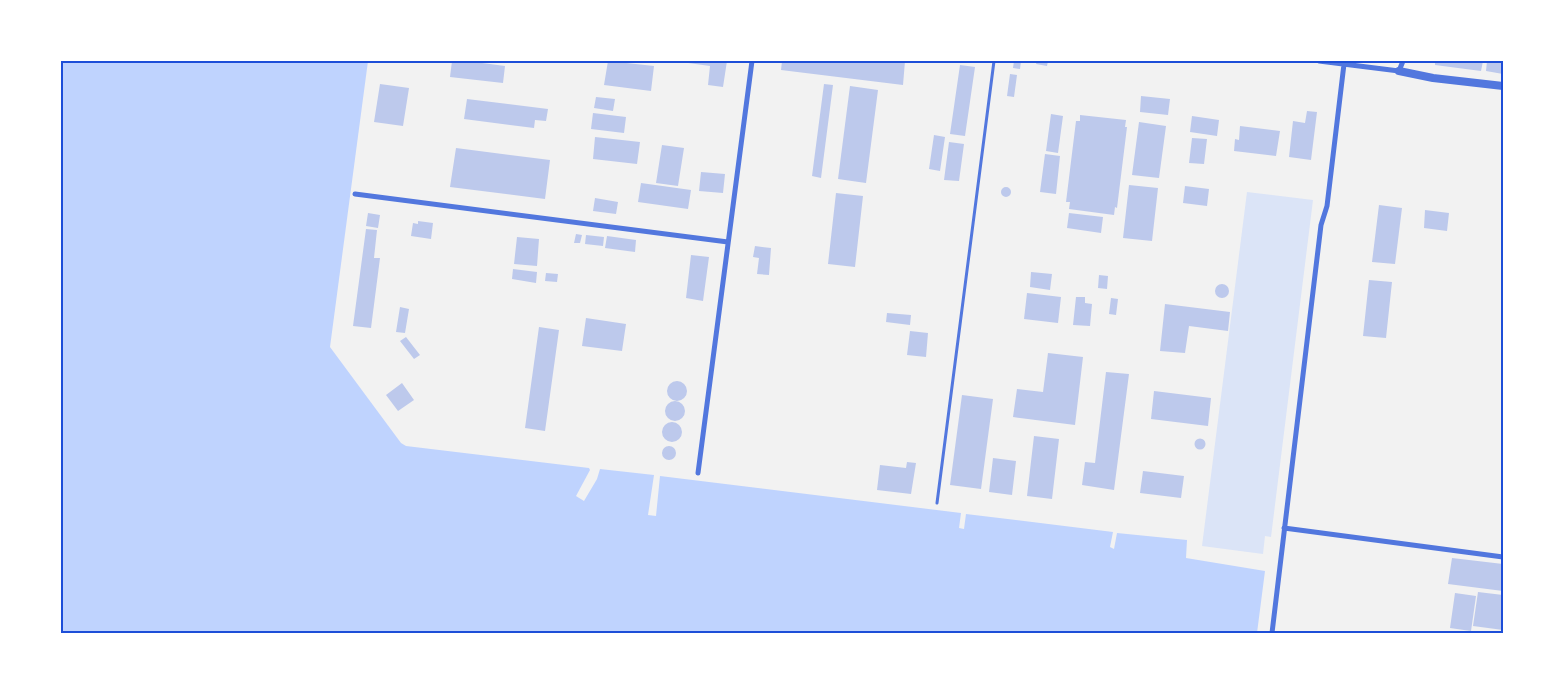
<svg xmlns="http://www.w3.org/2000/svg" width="1564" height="694" viewBox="0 0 1564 694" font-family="'IBM Plex Sans',sans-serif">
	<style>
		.green { fill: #dbe4f7 }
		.water { fill: #bfd3fe }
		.building { fill: #bdc9ec }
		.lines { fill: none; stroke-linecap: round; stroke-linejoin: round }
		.service { stroke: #5277de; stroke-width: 3 }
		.minor { stroke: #5277de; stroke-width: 5 }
		.tertiary { stroke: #5277de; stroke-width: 8 }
		.neatline { fill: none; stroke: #1d4ed8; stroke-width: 2 }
	</style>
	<rect width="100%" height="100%" fill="#f2f2f2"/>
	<!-- green -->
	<path class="green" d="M1247,192L1313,200L1271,537L1265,536L1263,554L1202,546Z"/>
	<!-- water -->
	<path class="water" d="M61,61H368L330,347L401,443L406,446L589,468L590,470L576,496L584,501L597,479L600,469L654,475L648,515L656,516L660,476L961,513L959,528L964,529L966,514L1113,532L1110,547L1114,549L1117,533L1187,540L1186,558L1265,571L1257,633H61Z"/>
	<!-- building -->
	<path class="building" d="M452,61H467L505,66L503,83L450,77Z
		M608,61L654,66L651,91L604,85Z
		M681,61H727L723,87L708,85L710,66L681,62Z
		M782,61H905L903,85L781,70Z
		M1014,61H1021L1020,69L1013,68Z
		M1037,61H1048L1047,66L1036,64Z
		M1435,61H1483L1481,71L1435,65Z
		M1487,61H1503V74L1486,71Z
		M960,65L975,67L965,136L950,134Z
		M1010,74L1017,75L1014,97L1007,96Z
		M380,84L409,88L403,126L374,122Z
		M824,84L833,85L821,178L812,176Z
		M850,86L878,90L866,183L838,179Z
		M1141,96L1170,99L1168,115L1140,112Z
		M596,97L615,99L613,111L594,108Z
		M467,99L548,109L546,121L535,120L534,128L464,119Z
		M1307,111L1317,112L1311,160L1289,157L1293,121L1305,123Z
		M593,113L626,117L624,133L591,129Z
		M1051,114L1063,116L1058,153L1046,151Z
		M1080,115L1126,120L1125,127H1127L1117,208L1115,207L1114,215L1069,209L1070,202H1066L1076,121H1080Z
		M1192,116L1219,120L1217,136L1190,132Z
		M1139,122L1166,126L1159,178L1132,175Z
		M1240,126L1280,131L1276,156L1234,151L1235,139L1239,140Z
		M934,135L945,137L940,171L929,169Z
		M595,137L640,142L637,164L593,159Z
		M1192,138L1207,139L1204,164L1189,163Z
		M949,142L964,144L959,181L944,180Z
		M662,145L684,148L678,186L656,183Z
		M456,148L550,160L545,199L450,187Z
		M1045,154L1060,156L1056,194L1040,192Z
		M701,172L725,174L723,193L699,191Z
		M641,183L691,190L688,209L638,202Z
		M1129,185L1158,188L1152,241L1123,238Z
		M1185,186L1209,189L1207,206L1183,203Z
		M1001 192a5 5 0 1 1 10 0a5 5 0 1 1-10 0Z
		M836,193L863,196L855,267L828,264Z
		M595,198L618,202L616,214L593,211Z
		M1379,205L1402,208L1395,264L1372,262Z
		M1425,210L1449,213L1447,231L1424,228Z
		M368,213L380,215L378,228L366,226Z
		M1069,213L1103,217L1101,233L1067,228Z
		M418,221L433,223L431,239L411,236L413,223L418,224Z
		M366,229L377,230L374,258H380L371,328L353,326Z
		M576,234L582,235L580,243H574Z
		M586,235L604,237L603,246L585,244Z
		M607,236L636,240L635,252L605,248Z
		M517,237L539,239L537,266L514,264Z
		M755,246L771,248L769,275L757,274L759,258L753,257Z
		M691,255L709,257L703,301L686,298Z
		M513,269L537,272L536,283L512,279Z
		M1031,272L1052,274L1050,290L1030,287Z
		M546,273L558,274L557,282L545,281Z
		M1099,275L1108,276L1107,289L1098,288Z
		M1369,280L1392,282L1386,338L1363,336Z
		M1215 291a7 7 0 1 1 14 0a7 7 0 1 1-14 0Z
		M1027,293L1061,297L1058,323L1024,319Z
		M1076,297H1085V303L1092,304L1090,326L1073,325Z
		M1111,298L1118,299L1116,315L1109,314Z
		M1165,304L1230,312L1228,331L1189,326L1185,353L1160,351Z
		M400,307L409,309L405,333L396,332Z
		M887,313L911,315L910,325L886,322Z
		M586,318L626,324L622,351L582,346Z
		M539,327L559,330L545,431L525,428Z
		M910,331L928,333L926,357L907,355Z
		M406,337L420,355L414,359L400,341Z
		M1048,353L1083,357L1075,425L1013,417L1017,389L1043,392Z
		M1106,372L1129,374L1114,490L1082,485L1085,462L1095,463Z
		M667 391a10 10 0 1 1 20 0a10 10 0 1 1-20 0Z
		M402,383L414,400L398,411L386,395Z
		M1154,391L1211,398L1208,426L1151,419Z
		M962,395L993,399L981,489L950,485Z
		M665 411a10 10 0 1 1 20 0a10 10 0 1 1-20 0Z
		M662 432a10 10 0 1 1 20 0a10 10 0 1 1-20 0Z
		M1034,436L1059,439L1052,499L1027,496Z
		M1194.5 444a5.5 5.5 0 1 1 11 0a5.5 5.5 0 1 1-11 0Z
		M662 453a7 7 0 1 1 14 0a7 7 0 1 1-14 0Z
		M993,458L1016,461L1012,495L989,492Z
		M907,462L916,463L911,494L877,490L880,465L906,468Z
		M1143,471L1184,476L1181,498L1140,493Z
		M1452,558L1503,564V591L1448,584Z
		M1478,592L1503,595V630L1473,626Z
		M1455,593L1476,596L1471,631L1450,628Z"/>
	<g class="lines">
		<!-- service -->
		<path class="service" d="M937,503L994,61"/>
		<!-- minor -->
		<path class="minor" d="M1319,61L1399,71L1403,61
			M355,194L728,242
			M698,473L752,61
			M1284,528L1503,557
			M1272,633L1321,225L1327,206L1344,64"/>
		<!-- tertiary -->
		<path class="tertiary" d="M1399,71L1433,78L1503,86"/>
	</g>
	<!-- border -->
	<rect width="1564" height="694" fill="none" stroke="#ffffff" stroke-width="125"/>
	<rect x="62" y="62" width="1440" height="570" class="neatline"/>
</svg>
